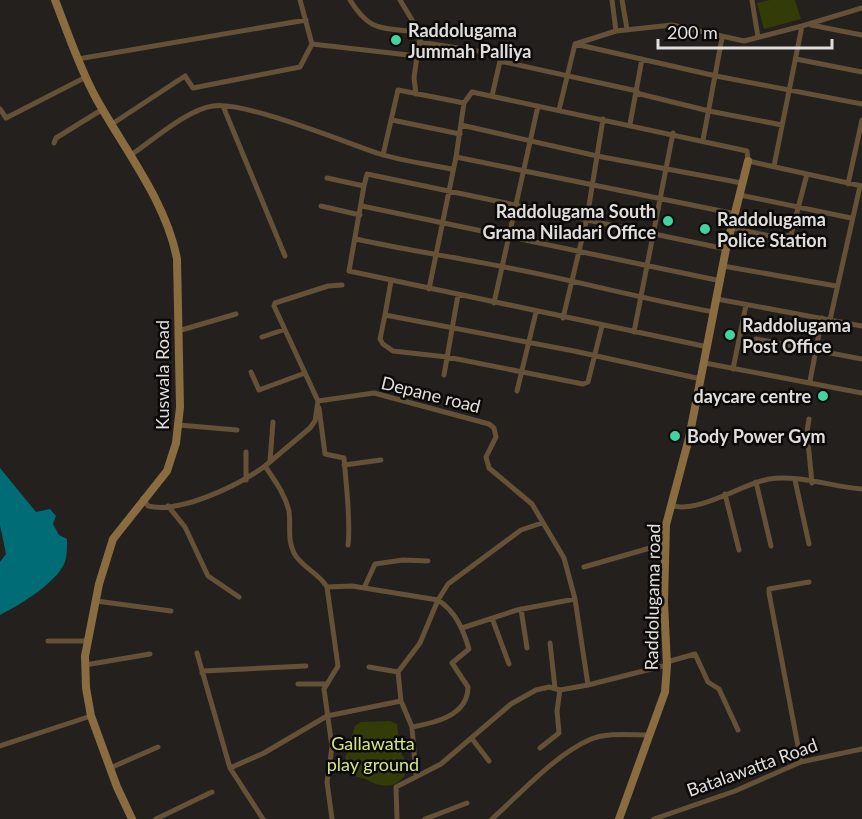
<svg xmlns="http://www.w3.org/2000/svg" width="862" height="819" viewBox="0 0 862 819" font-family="Lato,sans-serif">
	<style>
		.green { fill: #333b06 }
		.water { fill: #006c76 }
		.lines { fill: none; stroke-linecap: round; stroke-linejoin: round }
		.street { stroke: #645137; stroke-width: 5 }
		.secondary { stroke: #8a6c41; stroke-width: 8 }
		.poi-dot { fill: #41d4a1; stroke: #0c0a09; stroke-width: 2 }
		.labels { text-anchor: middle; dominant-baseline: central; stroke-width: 5; stroke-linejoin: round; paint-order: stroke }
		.poi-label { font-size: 18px; font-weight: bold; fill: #e0dedc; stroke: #0c0a09; text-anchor: start }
		.street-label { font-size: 18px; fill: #e0dedc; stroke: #0c0a09 }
		.park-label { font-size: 18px; fill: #d2e77c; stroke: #0c0a09 }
	</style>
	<rect width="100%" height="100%" fill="#24201d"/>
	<!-- green -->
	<path class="green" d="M770,0H795L801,19L764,29L757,3Z
		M390,721L397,724L400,751L409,767C400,787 387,790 369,781C363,777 357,778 350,774L345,758L355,726L361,722Z"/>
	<!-- water -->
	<path class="water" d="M0,468L36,512L50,509L56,516L53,524L59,535L67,539C67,545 67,552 66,558C62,580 18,606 0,615V562L6,554L0,525Z"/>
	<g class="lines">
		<!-- street -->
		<path class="street" d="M300,0L312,44L417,56L419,42L497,54L500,61L492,96
			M350,0C370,32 380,27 414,32L422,43
			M400,0L415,25L414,32
			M612,0L616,31
			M622,0L627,29
			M752,0L758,37
			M811,25L862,35
			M575,44L616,31L672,25L744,41L802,26
			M78,59L306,20
			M796,59L862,72
			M500,61L637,91
			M636,93L709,111L782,125
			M416,94L414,78L417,56
			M223,106L285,256
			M0,109L6,118L86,77
			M559,110L575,44L716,76L862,104
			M392,120L460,134
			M112,124L185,76L193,88L300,67L312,44
			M630,124L642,59
			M461,125L597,156L742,183
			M703,140L722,38
			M54,143L56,138L103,109
			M131,155C152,141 188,109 213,106C245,101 344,142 380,154C402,161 428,164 451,169
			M383,155L398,90L464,103
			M456,157L464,103L472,92L747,151L748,161L862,186
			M774,166L802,26L862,8
			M327,178L364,186L367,174L726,249
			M848,184L862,120
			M364,186L349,271L708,347
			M740,195L851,218
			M321,206L360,215
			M362,206L721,281
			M732,228L779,238L791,235L807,174
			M356,239C405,250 454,257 504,267C574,280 643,299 714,312
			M723,266L836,286
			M391,281L385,315L574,351L701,379
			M342,285L328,286L275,303L274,306L318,401L374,393L489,424L494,428L496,437L486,457L489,468L532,504L564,558L575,599L588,685
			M429,289L456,157L736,214
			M717,299L862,326
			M494,303L538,106
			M385,315L380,339L383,344L393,351L447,357L583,384L588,382L602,326
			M563,318L587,218L603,119
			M830,320L860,186
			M178,331L236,314
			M634,332L673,133
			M262,337L283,330
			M756,339L862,359
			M705,363L862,393
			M733,369L746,305
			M251,372L259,390L305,373
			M444,375L458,295
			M810,381L822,318
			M517,391L536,312
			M318,401L315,421L310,428L265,466C275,481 285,494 289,511C291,526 287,539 294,553C301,567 319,573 327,587L352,586L438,600C456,612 463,629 469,649L452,663L468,687C468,716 434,723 412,727
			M319,408L325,454L344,458C346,484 351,521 348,545
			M809,419L807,432L812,483
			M179,425L237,430
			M246,452V480
			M270,461L273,422
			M344,465L381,460
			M795,480L809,544
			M756,482L771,546
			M725,494L739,550
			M143,498L148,506C180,514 239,485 265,466
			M670,505C696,515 742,484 769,479C796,474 834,487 862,489
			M168,506L185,527L208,576L239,597
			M584,567L664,544
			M327,587L338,666L324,689L332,747L327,782L332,819
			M364,588L375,564L403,560L428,561
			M96,601L171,611
			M521,609L527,648
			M492,618L509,664
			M462,628L517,610L575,599
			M48,641H88
			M550,643L555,688
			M197,653L230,768L263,819
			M667,662L695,654L708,682L719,689L738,730
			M85,665L150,654
			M369,667L398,672
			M202,673L203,671L306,666
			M298,684H327
			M401,701L398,672L420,643L438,600L448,584L521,530L542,523
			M473,740L489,761
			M0,746L91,716
			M540,748L559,733L557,711L560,690
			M801,762L769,593V589L809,582
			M110,768L158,747
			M230,768L264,753L327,716L401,701L412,727L416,777
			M156,819L212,792
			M397,819L396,787L441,764L511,704L536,690L549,687L560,690L588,685L667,665
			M425,819L467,803
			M492,819C520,794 555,755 589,740C606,732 631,735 649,735
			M654,819L735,791L801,762L862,749"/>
		<!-- secondary -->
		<path class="secondary" d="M55,0C68,33 79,67 96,98C124,149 166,201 177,259L180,407L176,443L167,471L113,539L99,584L85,656L86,688L91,716L117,787L132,819
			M619,819L665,692L667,665L664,602L666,525L689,438L726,249L748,161"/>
	</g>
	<!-- markers -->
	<g class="poi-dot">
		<circle cx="396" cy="40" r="6"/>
		<circle cx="668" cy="221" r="6"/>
		<circle cx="705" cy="229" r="6"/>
		<circle cx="730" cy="335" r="6"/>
		<circle cx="823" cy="396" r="6"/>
		<circle cx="675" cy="436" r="6"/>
	</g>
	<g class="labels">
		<!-- poi labels -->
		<g class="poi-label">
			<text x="408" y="30">Raddolugama<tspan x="408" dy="21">Jummah Palliya</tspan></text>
			<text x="656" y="211" text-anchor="end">Raddolugama South<tspan x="656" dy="21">Grama Niladari Office</tspan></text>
			<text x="717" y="219">Raddolugama<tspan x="717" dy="21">Police Station</tspan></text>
			<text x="742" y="325">Raddolugama<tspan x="742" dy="21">Post Office</tspan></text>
			<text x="811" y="396" text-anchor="end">daycare centre</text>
			<text x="687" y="436">Body Power Gym</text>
		</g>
		<!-- street labels -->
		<g class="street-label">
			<text transform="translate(162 375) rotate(-90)">Kuswala Road</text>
			<text transform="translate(431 394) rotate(14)">Depane road</text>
			<text transform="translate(652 597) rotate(-89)">Raddolugama road</text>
			<text transform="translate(752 767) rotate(-20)">Batalawatta Road</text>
		</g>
		<!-- park labels -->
		<g class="park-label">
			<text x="373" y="743">Gallawatta<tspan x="373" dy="21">play ground</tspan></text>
		</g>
	</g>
	<!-- scale -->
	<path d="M658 39v9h174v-9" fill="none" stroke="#e0dedc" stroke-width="3"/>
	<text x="667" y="39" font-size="18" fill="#e0dedc" stroke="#0c0a09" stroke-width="4.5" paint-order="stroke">200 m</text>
</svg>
